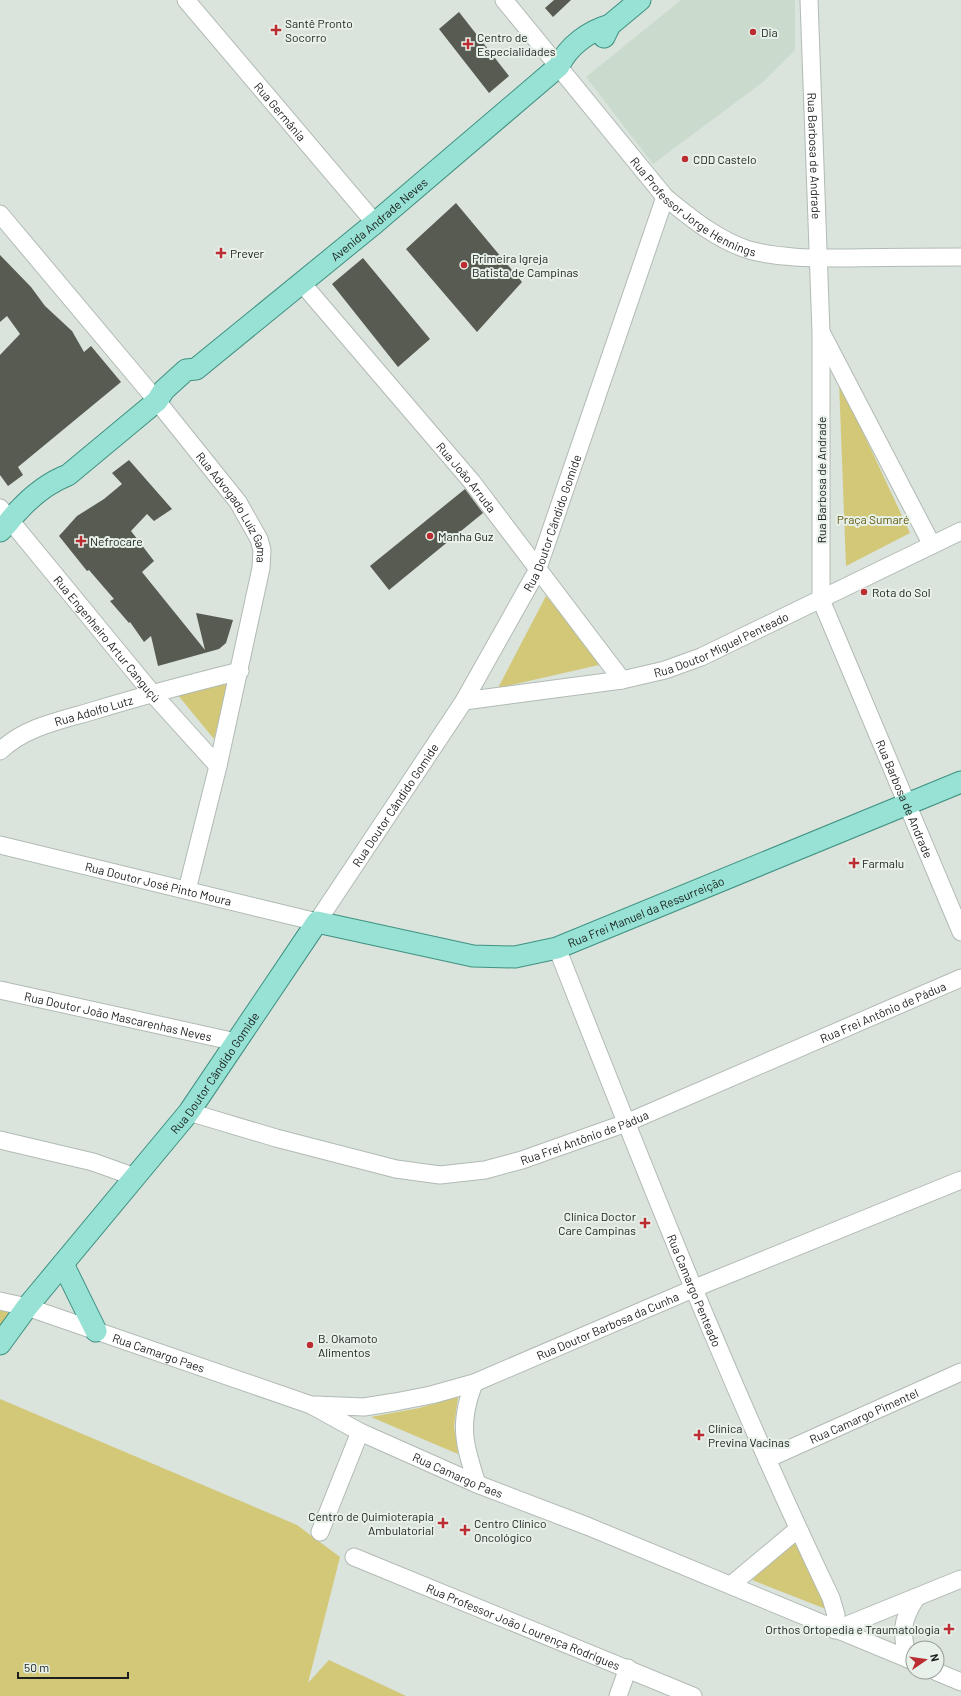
<svg xmlns="http://www.w3.org/2000/svg" width="961" height="1696" viewBox="0 0 961 1696" font-family="Barlow,sans-serif">
	<style>
		.built { fill: #cadbce }
		.green { fill: #d3c877 }
		.building { fill: #575b52 }
		.lines { fill: none; stroke-linecap: round; stroke-linejoin: round }
		.minor-casing { stroke: #b1bbb4; stroke-width: 19 }
		.major-casing { stroke: #3f9181; stroke-width: 23 }
		.minor { stroke: #fff; stroke-width: 17 }
		.major { stroke: #97e2d4; stroke-width: 21 }
		.poi-dot { fill: #bc2d31; stroke: #e7f1e9; stroke-width: 1.5 }
		.labels { text-anchor: middle; dominant-baseline: central; stroke-width: 4; stroke-linejoin: round; paint-order: stroke }
		.poi-label { font-size: 12px; fill: #1c1f1d; stroke: #e7f1e9; text-anchor: start }
		.street-label { font-size: 12px; fill: #1c1f1d; stroke: #e7f1e9 }
		.park-label { font-size: 12px; fill: #60570a; stroke: #e7f1e9 }
	</style>
	<rect width="100%" height="100%" fill="#dae3dc"/>
	<!-- built -->
	<path class="built" d="M681,0H795V50L763,82L653,164L586,77Z"/>
	<!-- green -->
	<path class="green" d="M839,381L910,533L846,566Z
		M546,596L603,664L498,688Z
		M228,684L214,739L177,694Z
		M0,1307L21,1312L0,1336Z
		M458,1397L454,1426L458,1454L371,1417L419,1408Z
		M0,1399L297,1525L340,1557L308,1683L329,1660L406,1696H0Z
		M799,1536L836,1613L752,1580Z"/>
	<!-- building -->
	<path class="building" d="M554,0H571L553,17L545,8Z
		M459,12L509,76L489,93L439,29Z
		M456,203L522,282L477,332L406,249Z
		M0,255L31,287L45,306L72,331L84,352L91,346L121,382L18,467L23,475L8,486L0,475V355L20,334L7,316L0,322Z
		M363,258L430,339L398,367L332,284Z
		M129,460L172,509L154,521L147,514L131,531L154,561L142,572L205,650L196,613L233,620L226,643L219,649L158,666L151,636L144,642L130,622L129,623L110,601L114,599L89,570L87,571L59,536L77,516L104,499L122,484L112,473Z
		M465,489L483,513L389,590L370,566Z"/>
	<g class="lines">
		<defs>
			<g id="minor">
				<path id="s1" d="M186,0L375,223"/>
				<path id="s2" d="M504,0L665,197C691,218 717,240 749,250C782,259 818,258 852,258C888,257 925,257 961,257"/>
				<path id="s3" d="M809,0L821,332V600L961,932"/>
				<path id="s4" d="M0,214L157,401L238,502L259,539L262,550L261,568L218,766L187,890"/>
				<path id="s5" d="M301,282L472,482L622,680"/>
				<path d="M822,334L932,545"/>
				<path id="s6" d="M0,508L152,693L218,766"/>
				<path id="s7" d="M464,701L622,680L665,670L701,657L961,531"/>
				<path id="s8" d="M0,751C26,726 63,720 96,710C144,695 192,683 240,671"/>
				<path id="s9" d="M0,845L317,922L464,701L537,571L665,197"/>
				<path id="s10" d="M557,948C643,1166 730,1387 831,1598L836,1615L832,1628"/>
				<path id="s11" d="M0,990L236,1042"/>
				<path id="s12" d="M189,1112L276,1138L396,1169L440,1175L485,1170L522,1160L626,1123L961,978"/>
				<path d="M0,1140L93,1162L135,1177"/>
				<path id="s13" d="M0,1301L27,1307L311,1405L360,1432L477,1484L587,1526L913,1661"/>
				<path d="M474,1383C458,1424 464,1443 477,1484"/>
				<path id="s14" d="M315,1405L364,1407L395,1402L431,1395L474,1383L695,1288L961,1180"/>
				<path id="s15" d="M767,1459L961,1372"/>
				<path d="M320,1532L360,1432"/>
				<path id="s16" d="M354,1557L693,1696"/>
				<path d="M731,1585L798,1529"/>
				<path d="M835,1630L961,1579"/>
				<path d="M908,1659C901,1633 901,1621 916,1598"/>
				<path d="M937,1672L961,1682"/>
				<path d="M618,1696L628,1668"/>
			</g>
			<g id="major">
				<path d="M604,37L610,25L640,0"/>
				<path id="s17" d="M0,531C8,524 12,517 19,510C32,496 50,482 68,475L157,401L164,390L186,370L196,369L375,223L559,66C568,46 589,31 610,25"/>
				<path d="M63,1264L96,1331"/>
				<path id="s18" d="M0,1344L27,1307L189,1112L317,922L473,956L515,957L557,948L961,782"/>
			</g>
		</defs>
		<!-- minor casing -->
		<use href="#minor" class="minor-casing"/>
		<!-- major casing -->
		<use href="#major" class="major-casing"/>
		<!-- minor -->
		<use href="#minor" class="minor"/>
		<!-- major -->
		<use href="#major" class="major"/>
	</g>
	<!-- markers -->
	<g class="poi-dot">
		<path d="M274 24h4v4h4v4h-4v4h-4v-4h-4v-4h4z"/>
		<circle cx="753" cy="32" r="4"/>
		<path d="M466 38h4v4h4v4h-4v4h-4v-4h-4v-4h4z"/>
		<circle cx="685" cy="159" r="4"/>
		<path d="M219 247h4v4h4v4h-4v4h-4v-4h-4v-4h4z"/>
		<circle cx="464" cy="265" r="4"/>
		<circle cx="430" cy="536" r="4"/>
		<path d="M79 535h4v4h4v4h-4v4h-4v-4h-4v-4h4z"/>
		<circle cx="864" cy="592" r="4"/>
		<path d="M852 857h4v4h4v4h-4v4h-4v-4h-4v-4h4z"/>
		<path d="M643 1217h4v4h4v4h-4v4h-4v-4h-4v-4h4z"/>
		<circle cx="310" cy="1345" r="4"/>
		<path d="M697 1429h4v4h4v4h-4v4h-4v-4h-4v-4h4z"/>
		<path d="M441 1517h4v4h4v4h-4v4h-4v-4h-4v-4h4z"/>
		<path d="M463 1524h4v4h4v4h-4v4h-4v-4h-4v-4h4z"/>
		<path d="M947 1623h4v4h4v4h-4v4h-4v-4h-4v-4h4z"/>
	</g>
	<g class="labels">
		<!-- poi labels -->
		<g class="poi-label">
			<text x="285" y="23">Santê Pronto<tspan x="285" dy="14">Socorro</tspan></text>
			<text x="761" y="32">Dia</text>
			<text x="477" y="37">Centro de<tspan x="477" dy="14">Especialidades</tspan></text>
			<text x="693" y="159">CDD Castelo</text>
			<text x="230" y="253">Prever</text>
			<text x="472" y="258">Primeira Igreja<tspan x="472" dy="14">Batista de Campinas</tspan></text>
			<text x="438" y="536">Manha Guz</text>
			<text x="90" y="541">Nefrocare</text>
			<text x="872" y="592">Rota do Sol</text>
			<text x="862" y="863">Farmalu</text>
			<text x="636" y="1216" text-anchor="end">Clínica Doctor<tspan x="636" dy="14">Care Campinas</tspan></text>
			<text x="318" y="1338">B. Okamoto<tspan x="318" dy="14">Alimentos</tspan></text>
			<text x="708" y="1428">Clínica<tspan x="708" dy="14">Previna Vacinas</tspan></text>
			<text x="434" y="1516" text-anchor="end">Centro de Quimioterapia<tspan x="434" dy="14">Ambulatorial</tspan></text>
			<text x="474" y="1523">Centro Clínico<tspan x="474" dy="14">Oncológico</tspan></text>
			<text x="940" y="1629" text-anchor="end">Orthos Ortopedia e Traumatologia</text>
		</g>
		<!-- street labels -->
		<g class="street-label">
			<text stroke="none"><textPath href="#s1" startOffset="146">Rua Germânia</textPath></text>
			<text stroke="none"><textPath href="#s3" startOffset="156">Rua Barbosa de Andrade</textPath></text>
			<text stroke="none"><textPath href="#s2" startOffset="283">Rua Professor Jorge Hennings</textPath></text>
			<text stroke="none"><textPath href="#s17" startOffset="494">Avenida Andrade Neves</textPath></text>
			<text stroke="none"><textPath href="#s5" startOffset="256">Rua João Arruda</textPath></text>
			<text transform="translate(821 480) rotate(-90)">Rua Barbosa de Andrade</text>
			<text stroke="none"><textPath href="#s4" startOffset="376">Rua Advogado Luíz Gama</textPath></text>
			<text stroke="none"><textPath href="#s9" startOffset="791">Rua Doutor Cândido Gomide</textPath></text>
			<text stroke="none"><textPath href="#s6" startOffset="169">Rua Engenheiro Artur Canguçú</textPath></text>
			<text stroke="none"><textPath href="#s7" startOffset="265">Rua Doutor Miguel Penteado</textPath></text>
			<text stroke="none"><textPath href="#s8" startOffset="103">Rua Adolfo Lutz</textPath></text>
			<text stroke="none"><textPath href="#s3" startOffset="816">Rua Barbosa de Andrade</textPath></text>
			<text stroke="none"><textPath href="#s9" startOffset="467">Rua Doutor Cândido Gomide</textPath></text>
			<text stroke="none"><textPath href="#s9" startOffset="163">Rua Doutor José Pinto Moura</textPath></text>
			<text stroke="none"><textPath href="#s18" startOffset="869">Rua Frei Manuel da Ressurreição</textPath></text>
			<text stroke="none"><textPath href="#s12" startOffset="733">Rua Frei Antônio de Pádua</textPath></text>
			<text stroke="none"><textPath href="#s11" startOffset="121">Rua Doutor João Mascarenhas Neves</textPath></text>
			<text stroke="none"><textPath href="#s18" startOffset="346">Rua Doutor Cândido Gomide</textPath></text>
			<text stroke="none"><textPath href="#s12" startOffset="409">Rua Frei Antônio de Pádua</textPath></text>
			<text stroke="none"><textPath href="#s10" startOffset="369">Rua Camargo Penteado</textPath></text>
			<text stroke="none"><textPath href="#s14" startOffset="307">Rua Doutor Barbosa da Cunha</textPath></text>
			<text stroke="none"><textPath href="#s13" startOffset="167">Rua Camargo Paes</textPath></text>
			<text stroke="none"><textPath href="#s15" startOffset="106">Rua Camargo Pimentel</textPath></text>
			<text stroke="none"><textPath href="#s13" startOffset="491">Rua Camargo Paes</textPath></text>
			<text stroke="none"><textPath href="#s16" startOffset="183">Rua Professor João Lourença Rodrigues</textPath></text>
		</g>
		<!-- park labels -->
		<g class="park-label">
			<text x="873" y="519">Praça Sumaré</text>
		</g>
	</g>
	<!-- north arrow -->
	<g transform="translate(925 1660) rotate(77)"><circle r="19" fill="#e7f1e9" stroke="#969d97"/>
	<path d="M0-3L7 15L0 10L-7 15Z" fill="#bc2d31"/>
	<text y="-6" font-size="11" font-weight="bold" text-anchor="middle" fill="#1c1f1d">N</text>
	</g>
	<!-- scale -->
	<path d="M18 1672v6h110v-6" fill="none" stroke="#1c1f1d" stroke-width="2"/>
	<text x="24" y="1672" font-size="12" fill="#1c1f1d" stroke="#e7f1e9" stroke-width="3" paint-order="stroke">50 m</text>
</svg>
